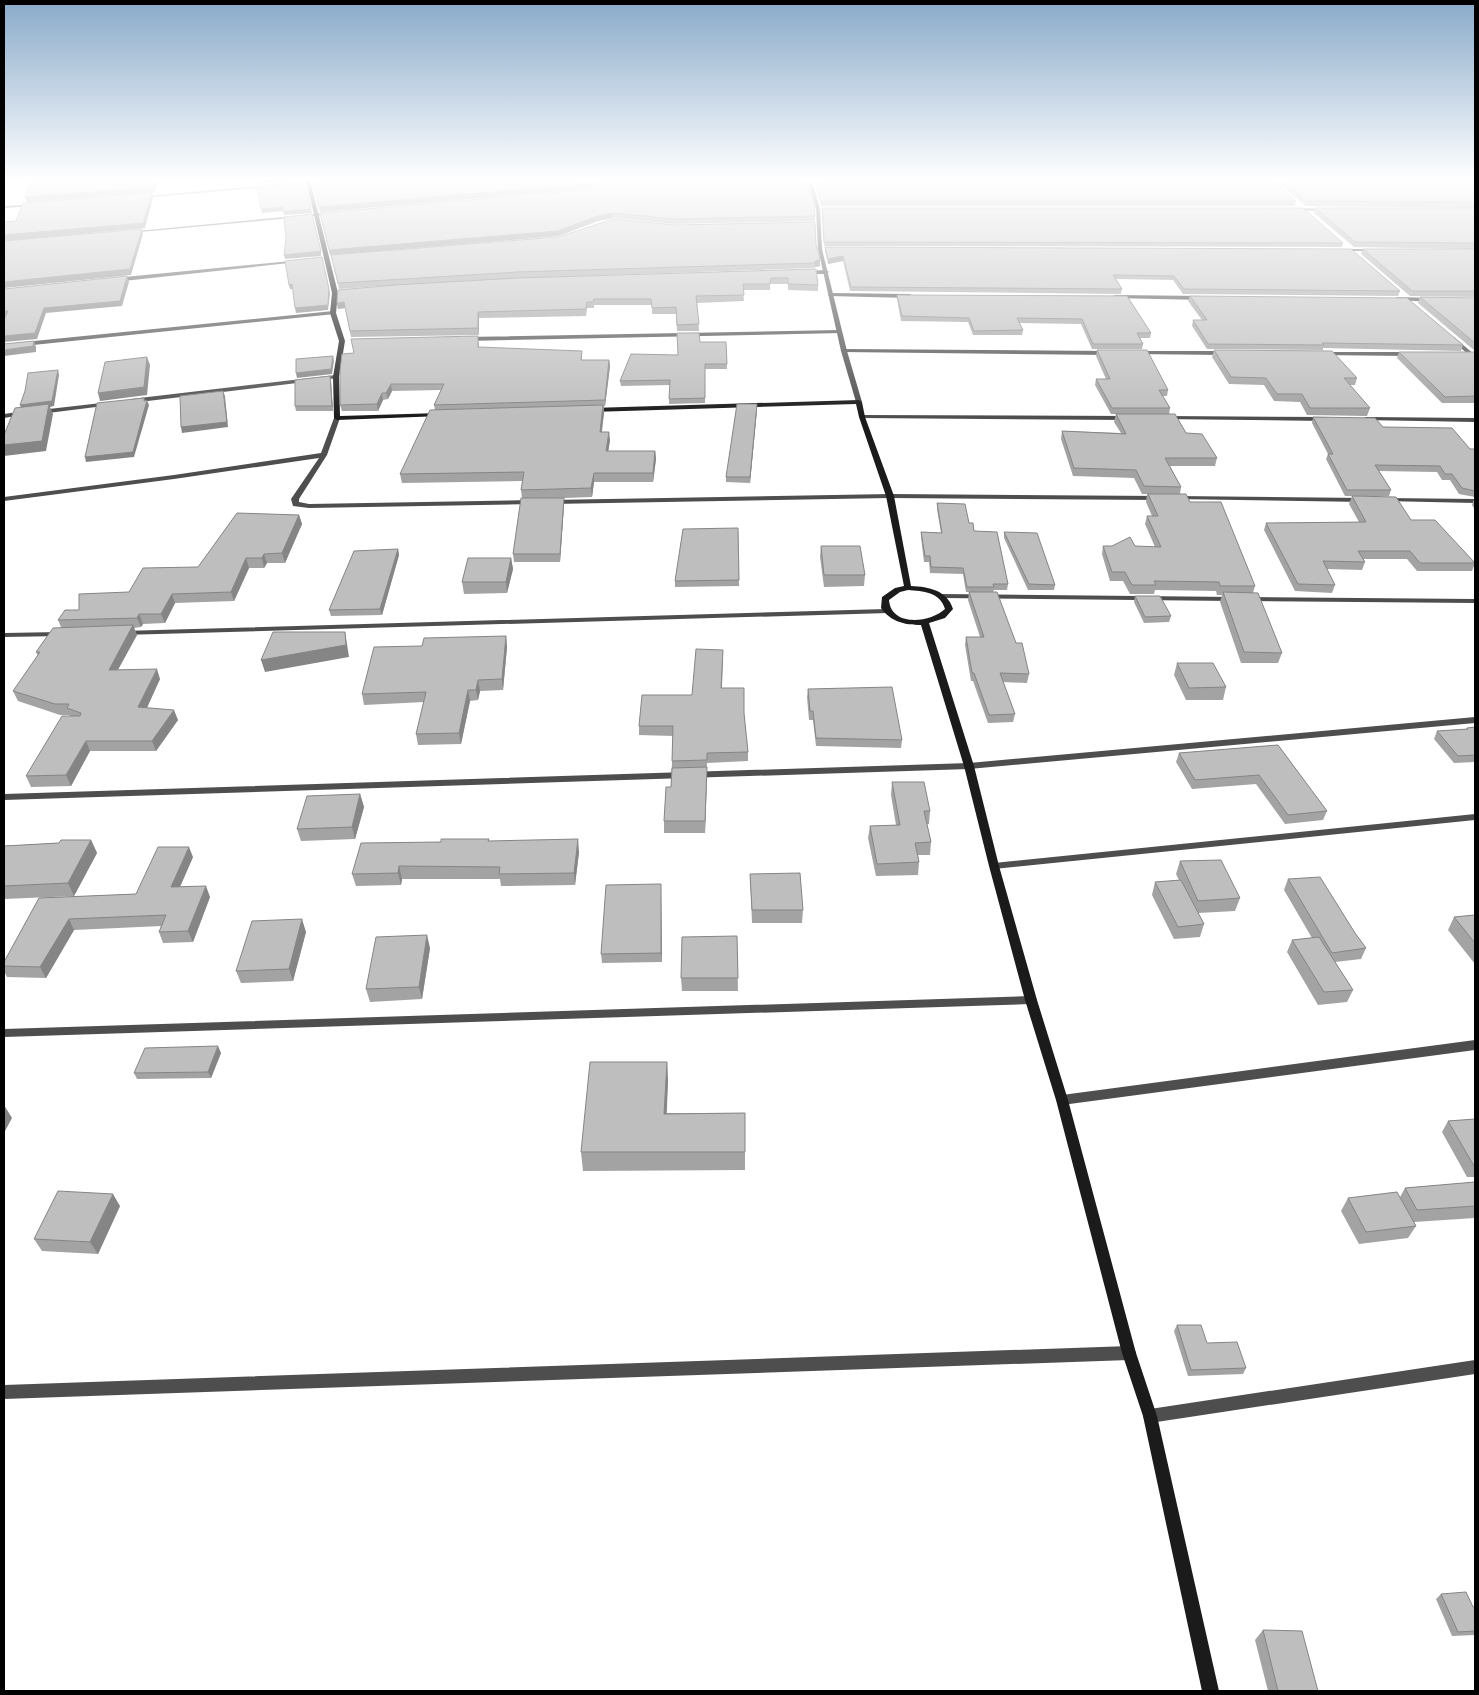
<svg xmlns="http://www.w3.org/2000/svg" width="1479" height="1695" viewBox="0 0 1479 1695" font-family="Arial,sans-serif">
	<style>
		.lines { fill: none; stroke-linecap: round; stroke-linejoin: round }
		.minor { fill: #4e4e4e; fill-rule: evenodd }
		.tertiary { fill: #4e4e4e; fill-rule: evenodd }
		.secondary { fill: #1b1b1b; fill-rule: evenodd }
		.wall { fill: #a3a3a3 }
		.shaded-wall { fill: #858585 }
		.building { fill: #bebebe; stroke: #858585 }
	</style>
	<rect width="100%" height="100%" fill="#fff"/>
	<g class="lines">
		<!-- minor -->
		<path class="minor" d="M271,185L269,187L139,198L137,197Z
			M37,204L35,206L4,208V206Z
			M1291,208L1327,209L1329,210L1327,211L1289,210Z
			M336,212L334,214L129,233L127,232Z
			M1338,249H1376L1378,250L1376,251H1336Z
			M301,260L299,262L114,282L111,280L114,278Z
			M804,271L826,270L829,272L826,274H802Z
			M831,293L910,294L913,296L910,298L829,296L828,295Z
			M1115,295L1203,296L1206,298L1203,300L1113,298V296Z
			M1397,297L1433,298L1436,300L1433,302L1395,300L1394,299Z
			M333,311L336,313L335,314L4,348V344Z
			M840,330L842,331V333L465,341L462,339L465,337Z
			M1450,337H1454L1475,355V360L1450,339Z
			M844,349L1110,351L1113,353L1110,355L842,352V350Z
			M1135,351H1225L1228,353L1225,355L1133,354V352Z
			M1322,352H1410L1413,354L1410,356L1320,355V353Z
			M336,375L339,377L338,378L131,403L128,401L131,399Z
			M110,402L113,404L112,405L40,414L37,412L40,410Z
			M25,411L27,412V414L4,418V414Z
			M862,415L1129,416L1132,418L1129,420L860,418V416Z
			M337,416L340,418L327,455L299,499V502L309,504L532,500L536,502L532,504L309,508L293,506L291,499L319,458L174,479L4,501V497L174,475L321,453L334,418Z
			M1163,416L1326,417L1329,419L1326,421L1161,419L1160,418Z
			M1366,417L1475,418V422L1364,420V418Z
			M890,494L1159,496L1163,498L1159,500L890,498L551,504L547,502L551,500Z
			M1176,496L1364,498L1368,500L1364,502L1174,499V497Z
			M1386,498L1475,499V503L1384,501V499Z
			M939,594L1234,597L1238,599L1234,601L942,598L938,596Z
			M1245,597L1475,599V603L1248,601L1244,599Z
			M886,609L890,611L889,613L122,635L118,633L122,631Z
			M60,632H63V636L4,637V633Z
			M1475,717V723L969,769L4,800V794L969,763Z
			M1475,814V820L994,869L989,866L994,863Z
			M1031,996L1035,997L1037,1000L1035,1003L1031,1004L4,1037V1029Z
			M1475,1040V1050L1062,1105L1058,1103L1056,1100L1058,1097L1062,1095Z
			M1129,1346L1134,1348L1136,1353L1134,1358L1129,1360L4,1399V1385Z
			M1475,1360V1374L1150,1423L1145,1421L1143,1416L1145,1411L1150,1409Z"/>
		<!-- tertiary -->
		<path class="tertiary" d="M808,180H812L820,209L822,249L847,351L862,402L859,404L856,402L841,351L818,249L816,209Z"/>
		<!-- secondary -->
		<path class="secondary" d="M306,180H310L338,293L336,313L345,341L339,377L340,416L440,413L442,414V416L337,420L334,418L333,377L339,341L330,313L332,293Z
			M859,400L862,402L865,417L894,496L911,586C929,587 947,590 953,609L945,618L929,623L974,766L999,866L1037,1000L1068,1100L1136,1353L1157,1416L1219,1691H1202L1143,1416L1122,1353L1056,1100L1025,1000L989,866L964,766L921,625C905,625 891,622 881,608L882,597L895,588L904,586L886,496L859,417L856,404L591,412L588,410L591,408ZM908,590C923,591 940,592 945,609C930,623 891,627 889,600L900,592Z"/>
	</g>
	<!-- wall -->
	<path class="wall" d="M311,180H807L815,216V221L675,224L613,218L598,221L558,236L330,255L320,213L593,189L592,188L320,212Z
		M814,180H1272L1296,201L1295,206H821Z
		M1274,180H1475V208L1306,206Z
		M822,208L1343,243L1342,247L824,246Z
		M1315,208H1475V297L1410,296L1361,254L1363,249H1469L1354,247L1314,213Z
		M816,244L820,260V266L815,267V268L519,278L816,269L818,285V291L788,290V284H770V290H743L744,301L697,303L699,331H677L676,314H652V305H594V308H587L586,316L479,318V335L351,337L345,308L338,309L337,303L380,286L339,289L331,255Z
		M825,247L1400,291L1398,296L1183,294L1173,280L1116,279L1122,289L1121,294L850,291L843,261L828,264L825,252Z
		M897,295L1127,296L1151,333L1150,338H1140L1143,344L1142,349H1092L1081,324L1019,323L1023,330L1022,335H973L968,322L901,321L897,299Z
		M1190,296L1463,345L1461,351L1323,348V350L1207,349L1192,326L1193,320H1202L1188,301Z
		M1420,297L1475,298V351L1418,303Z
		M479,342V347L582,357V360H609L610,366L605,406H604V413L602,432L610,440L608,451H655L656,459L653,482H594L592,497L564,498V505L560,562H514L513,554L522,498L521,490L523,481L402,483L400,474L435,410L434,405L441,390L392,391L388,399L383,400L378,411H342L340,405Z
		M700,342H726L727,369H705V403L669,404L670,385L621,386L620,381L678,355Z
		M1097,350L1168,390L1167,396H1163L1170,408L1169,414L1186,433L1217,458L1215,466H1170L1181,487L1180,494L1190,502L1255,586L1253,593L1282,653L1278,663H1241L1220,602L1222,595H1217L1216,591L1155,590L1154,594H1130L1123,581H1110L1102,554L1103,546L1155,547L1145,524L1147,516H1152L1146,502L1147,494H1142L1134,478L1073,476L1061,439L1062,431L1121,433L1114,422L1116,414H1111L1095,385L1096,379H1106L1096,356Z
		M1214,350L1357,378L1355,385H1350L1370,408L1367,416L1307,415L1300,402L1274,401L1264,385L1229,384L1212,357Z
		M1399,352H1475V403H1442L1397,358Z
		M330,376L331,381L333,411H296L295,406Z
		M757,409L750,483L726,482V477Z
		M1313,417L1383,427L1470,449H1475V497L1459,494L1450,480H1442L1437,472L1379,471L1391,490L1389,496H1345L1326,459L1328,454L1312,423Z
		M1352,496L1411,520L1475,563L1472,571H1417L1407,559H1363L1365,562L1362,570L1327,569L1335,585L1332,593L1295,591L1264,530L1266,523L1359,522L1349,504Z
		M1474,499H1475V510L1472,505Z
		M937,503L969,523L1008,584L1007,590H994L993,592L1016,643L1029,674L1027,683L1003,682L1015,714L1013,722L988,723L973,681H971L965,645L966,637H980L968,600L969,592H966L963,574L930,573L929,562H924L921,537V532L941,533L937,509Z
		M299,515L302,524L285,563H267L264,568H249L234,601L175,603L165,623L143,624L141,627L134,628L137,635L118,670L160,679L147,708L178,720L156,751H90L71,786L31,787L26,776L70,716L69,715H60L18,701L13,691L38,656L36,652L61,627L58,620L79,610L198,567Z
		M738,528L739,586L675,587V581Z
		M1004,532L1055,585L1054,590H1028L1004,538Z
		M821,546L865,575L864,586L824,587L820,557Z
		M398,549L399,555L382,615L331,616L329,610Z
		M511,558L513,569L507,593L464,594L462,582Z
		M1135,596L1171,616L1169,622L1144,623L1134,602Z
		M506,636L507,647L503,690L480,691L478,700L470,701L461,744L418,745L416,734L424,702L364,705L362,694L422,646Z
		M723,659L722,688L744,714L748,752V761L707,763L705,833H664V821L671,787L673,736L639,735V726L692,695Z
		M1177,663L1226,687L1223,700H1186L1174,675Z
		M808,689L902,740L901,748L816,746L813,720H809L807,697Z
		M1475,727V762L1454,763L1434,739L1437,731L1466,729L1467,728Z
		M1278,745L1327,811L1323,820L1285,824L1256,784L1192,789L1176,762L1179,753Z
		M892,782L930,811L929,824H927L931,842L930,855H918L919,862L918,875L876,876L868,838L870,826L896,825L891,795Z
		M360,794L364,807L355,839L301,841L297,829Z
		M489,839V841L579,852L575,885L501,886L500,879H402L401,885L356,886L352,874L441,842Z
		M91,840L97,853L74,896L4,899V846L59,843Z
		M193,857L180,887L210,897L193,942L163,943L159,932L161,926L74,930L46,978L7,977L4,971V962L39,898L136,894Z
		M1180,861L1240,898L1235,911L1198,913L1204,924L1200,937L1174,939L1152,895L1155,882L1179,880L1176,874Z
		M750,874L803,910L802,923H752Z
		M1288,879L1355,933L1366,948L1361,959L1335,962L1353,990L1347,1002L1318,1005L1287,952L1292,940L1312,938L1284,890Z
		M661,884L662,962L602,963L601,954Z
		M1475,915V964L1448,930L1454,917Z
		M306,932L293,981L241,983L236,971Z
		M737,936L738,991H682L681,978Z
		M430,948L422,999L370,1002L366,989Z
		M221,1053L211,1078L137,1079L134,1073Z
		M667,1062L668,1081L666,1113H745V1170L583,1171L581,1152Z
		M1475,1119V1177H1467L1442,1132L1448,1121Z
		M1475,1182V1218L1414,1222L1416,1226L1408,1238L1359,1244L1341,1211L1348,1198L1400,1197L1405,1188Z
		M120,1206L98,1254L42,1251L34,1239Z
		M1177,1325L1246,1368L1243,1374L1188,1376L1174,1331Z
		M1441,1594L1473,1607H1475V1635L1452,1636L1436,1599Z
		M1263,1630L1318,1691H1268L1255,1640Z"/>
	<!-- shaded-wall -->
	<path class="shaded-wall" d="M4,180H29L4,182Z
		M158,180V181L155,192L27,202L25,197Z
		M256,180H300L257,184Z
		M592,183V188L320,212L319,207Z
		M152,193L153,198L145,228L4,241V235Z
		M283,207L284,211L262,213L261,209Z
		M311,209L312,213L284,215L283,211Z
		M612,213L613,218L598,221L558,236L330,255L329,250L598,216Z
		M142,229L143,234L131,275L4,288V282Z
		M321,251V256L285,259L284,255Z
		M843,256V261L828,264V259Z
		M820,260V266L815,267V261Z
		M127,276L129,282L122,306L46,313L37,339L4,342V336L44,308Z
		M292,284L294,289H290L289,285Z
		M329,289L330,293L328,310L296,313L295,308Z
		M344,302L345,308L338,309L337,303Z
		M4,311H8L10,316L4,317Z
		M478,312L479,318V335L478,328Z
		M34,341L36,347V352L4,356V350Z
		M333,356L334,361L332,374L297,378L296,373Z
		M147,357L150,365L147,395L100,401L98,393Z
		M609,360L610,366L605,406V400Z
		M58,370L59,375L54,406L50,407L53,414L46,451L4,456V445L22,410L20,405Z
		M330,376L331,381L333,411L332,406Z
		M391,384L392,391L388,399L386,393Z
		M223,391L225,396L228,427L182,433L181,427Z
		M382,393L383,400L378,411L377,404Z
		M144,398L146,403L147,400L149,405L134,457L86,462L85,457L144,401Z
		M757,404V409L750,483V477Z
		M603,405L604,413L600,440V432Z
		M609,432L610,440L607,460L606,451Z
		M655,451L656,459L653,482V473Z
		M594,473V482L592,497L591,488Z
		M564,498V505L560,562V554Z
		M299,515L302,524L285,563L282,553Z
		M398,549L399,555L382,615L380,609Z
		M264,554L267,563L264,568L262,558Z
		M246,558L249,568L234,601L231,592Z
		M511,558L513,569L507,593L506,582Z
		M172,594L175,603L165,623L161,614Z
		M139,614L143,624L141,627L137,618Z
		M133,625L137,635L112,680L109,670Z
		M345,632L347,644L349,657L265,672L261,660Z
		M506,636L507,647L503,690L502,679Z
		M157,669L160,679L142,718L138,707Z
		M478,680L480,691L478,700L476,690Z
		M468,690L470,701L461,744L459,733Z
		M174,710L178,720L156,751L152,741Z
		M86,741L90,751L71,786L66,775Z
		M707,767V779L705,833V821Z
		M360,794L364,807L355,839L352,827Z
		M578,839L579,852L575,885L574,873Z
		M91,840L97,853L74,896L68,883Z
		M189,847L193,857L175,898L171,887Z
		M399,866L402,879L401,885L398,873Z
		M661,884V893L662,962L661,953Z
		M206,886L210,897L193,942L188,931Z
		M69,919L74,930L46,978L40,967Z
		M302,919L306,932L293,981L289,969Z
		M427,935L430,948L422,999L419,987Z
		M218,1046L221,1053L211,1078L208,1072Z
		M667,1062L668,1081L666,1132L664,1114Z
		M4,1105L12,1118L4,1133Z
		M113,1194L120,1206L98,1254L90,1242Z"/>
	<!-- building -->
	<path class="building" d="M32,180H156L154,187L25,197Z
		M312,180H807L814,204L815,216L675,219L612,213L598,216L557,231L329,250L320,213L594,189L596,187L592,183L319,207Z
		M815,180H1272L1296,201H821Z
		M1281,180H1475V202L1307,201Z
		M305,182L311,209L283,211V207L261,209L257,186Z
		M152,193L143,223L4,235V222L16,221L23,203Z
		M822,208H1303L1343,243L824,242Z
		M1315,208H1475V243L1355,242Z
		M312,214L321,251L284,255L286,237L284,217Z
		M613,219L675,225L815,222L816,244L820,260L815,261V263L518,272L338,283L331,255L558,237Z
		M142,229L130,269L4,282V241Z
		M825,247L1351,249L1400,291L1184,289L1174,276L1113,275L1122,289L851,287L843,256L828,259Z
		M1363,249H1475V291H1412Z
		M322,257L329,289L328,305L295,308L292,284L289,285L285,261Z
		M816,269L818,285L788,284V278H771L770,284H743L744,295L696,296L699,324L677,325L676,307L652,308L651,299H594L593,302H587L586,309L478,312V328L350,331L344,302L337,303L338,290L395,285L518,278Z
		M127,276L120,301L44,308L35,333L4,336V320L8,311H4V289Z
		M897,295L1127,296L1151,333H1137L1143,344H1093L1082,319L1017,318L1023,330L974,331L969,318L902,316Z
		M1190,296L1407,298L1463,345L1322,343L1324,345L1208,344L1193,320H1207Z
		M1420,297L1475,298V343Z
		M677,333H699L700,342H726L727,364H705V398L669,399L670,380L620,381L631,354L678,355Z
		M478,336V347L582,351L581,360H609L605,400L434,405L444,384H391L386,393H382L377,404L340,405V371L342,354L354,353L351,339Z
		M34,341L33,346L4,350V344Z
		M1097,350H1147L1168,390H1159L1170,408H1112L1096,379H1110Z
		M1214,350L1332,351L1357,378H1344L1370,408H1310L1302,394H1277L1266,378L1231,377Z
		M1399,352H1475V396L1445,397Z
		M333,356L331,369L296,373V359Z
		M147,357L144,387L98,393L105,362Z
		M58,370L52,401L20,405L25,391L28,373Z
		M330,376L332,406H295V380Z
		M223,391L227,422L181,427L180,396Z
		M144,398V401L147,400L133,452L85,457L97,403Z
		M49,404L42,441L4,445V435L15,408Z
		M737,404H757L750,477H726Z
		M603,405L600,432H609L606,451H655L653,473H594L591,488L521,490L524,472L400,474L430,410Z
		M1116,414H1175L1186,433L1202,434L1217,458H1165L1181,487L1144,486L1136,470L1074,468L1062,431L1126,434Z
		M1313,417L1375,418L1383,427L1452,428L1470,449H1475V491L1462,488L1452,474H1445L1440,466L1375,465L1391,490H1347L1328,454H1333Z
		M1148,494H1186L1190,502H1221L1255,586H1220L1219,582L1154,581L1156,585H1132L1125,572H1112L1103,546H1112L1130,537L1135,546L1161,547L1147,516H1158Z
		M1352,496L1396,497L1411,520H1435L1475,563H1420L1410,551H1358L1365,562L1323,561L1335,585L1298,584L1266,523L1366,522Z
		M521,498H564L560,554H513Z
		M937,503L965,504L969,523H973L974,531L997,532L1008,584H993L994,587H967L963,568L931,567L930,556H925L921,532L942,533Z
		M237,513L299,515L282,553L264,554L262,558H246L231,592L172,594L161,614H139L137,618L58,620L65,610H79V594L129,592L143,568L198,567Z
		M738,528L739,580L675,581L683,529Z
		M1004,532L1037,533L1055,585L1029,584Z
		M821,546H860L865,575H824Z
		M398,549L380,609L329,610L354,551Z
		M468,558H511L506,582H462Z
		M969,592H997L1016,643H1022L1029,674L1000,673L1015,714L989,715L974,673H972L966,637H984Z
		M1223,592L1258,593L1282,653L1244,652Z
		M1135,596H1160L1171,616L1145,617Z
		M133,625L109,670L157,669L138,707L174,710L152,741H86L66,775L26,776L62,716H80L81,713L67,708L69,704H55L13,691L40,652H36L53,628Z
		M273,632H345L346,645L261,660Z
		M506,636L502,679L478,680L476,690H468L459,733L416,734L426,692L362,694L374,647L422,646L424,638Z
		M696,649L723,650L721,688H744V713L748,752L707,753V760L672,761L673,726H639L642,695H692Z
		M1177,663H1213L1226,687L1189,688Z
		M892,687L902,740L816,738L813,711H810L808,689Z
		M1475,727V755L1458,756L1437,731L1468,729L1467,728Z
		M1278,745L1327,811L1288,815L1259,775L1195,780L1179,753Z
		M707,767L705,821H664L666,787H671L672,768Z
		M892,782H924L930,811H924L931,842L915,843L919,862L877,864L870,826L900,825Z
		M360,794L352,827L297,829L307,796Z
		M441,839H489L488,841L578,839L574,873L499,874L500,867L399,866L398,873L352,874L361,843L441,842Z
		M61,840H91L68,883L4,886V846L59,843Z
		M158,847H189L171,887L206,886L188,931L159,932L166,915L69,919L40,967L4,966V962L39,898L136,894Z
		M1221,860L1240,898L1198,901L1180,861Z
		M800,873L803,910H752L750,874Z
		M1320,877L1355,933L1366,948L1332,953L1288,879Z
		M1181,880L1204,924L1178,927L1155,882Z
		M661,884V953L601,954L606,885Z
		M1475,915V943L1454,917Z
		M302,919L289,969L236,971L252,921Z
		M427,935L419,987L366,989L376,937Z
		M737,936L738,978H681L682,937Z
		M1319,937L1353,990L1324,992L1292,940Z
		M218,1046L208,1072L134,1073L145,1048Z
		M590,1062H667L664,1114L745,1113V1152H581Z
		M1475,1119V1166H1474L1448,1121Z
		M1475,1182V1206L1417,1210L1405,1188Z
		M58,1191L113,1194L90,1242L34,1239Z
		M1397,1192L1416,1226L1366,1232L1348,1198Z
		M1177,1325H1201L1207,1343L1237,1342L1246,1368L1191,1370Z
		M1466,1592L1473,1607H1475V1631L1458,1632L1441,1594Z
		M1263,1630L1302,1631L1318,1691H1278Z"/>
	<!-- sky -->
	<linearGradient id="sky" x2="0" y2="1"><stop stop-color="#89aaca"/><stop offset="0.43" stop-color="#fff"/><stop offset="1" stop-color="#fff" stop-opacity="0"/></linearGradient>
	<rect width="1479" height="417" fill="url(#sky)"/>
	<!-- border -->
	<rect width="1479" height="1695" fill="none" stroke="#000000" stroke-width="10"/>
</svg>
